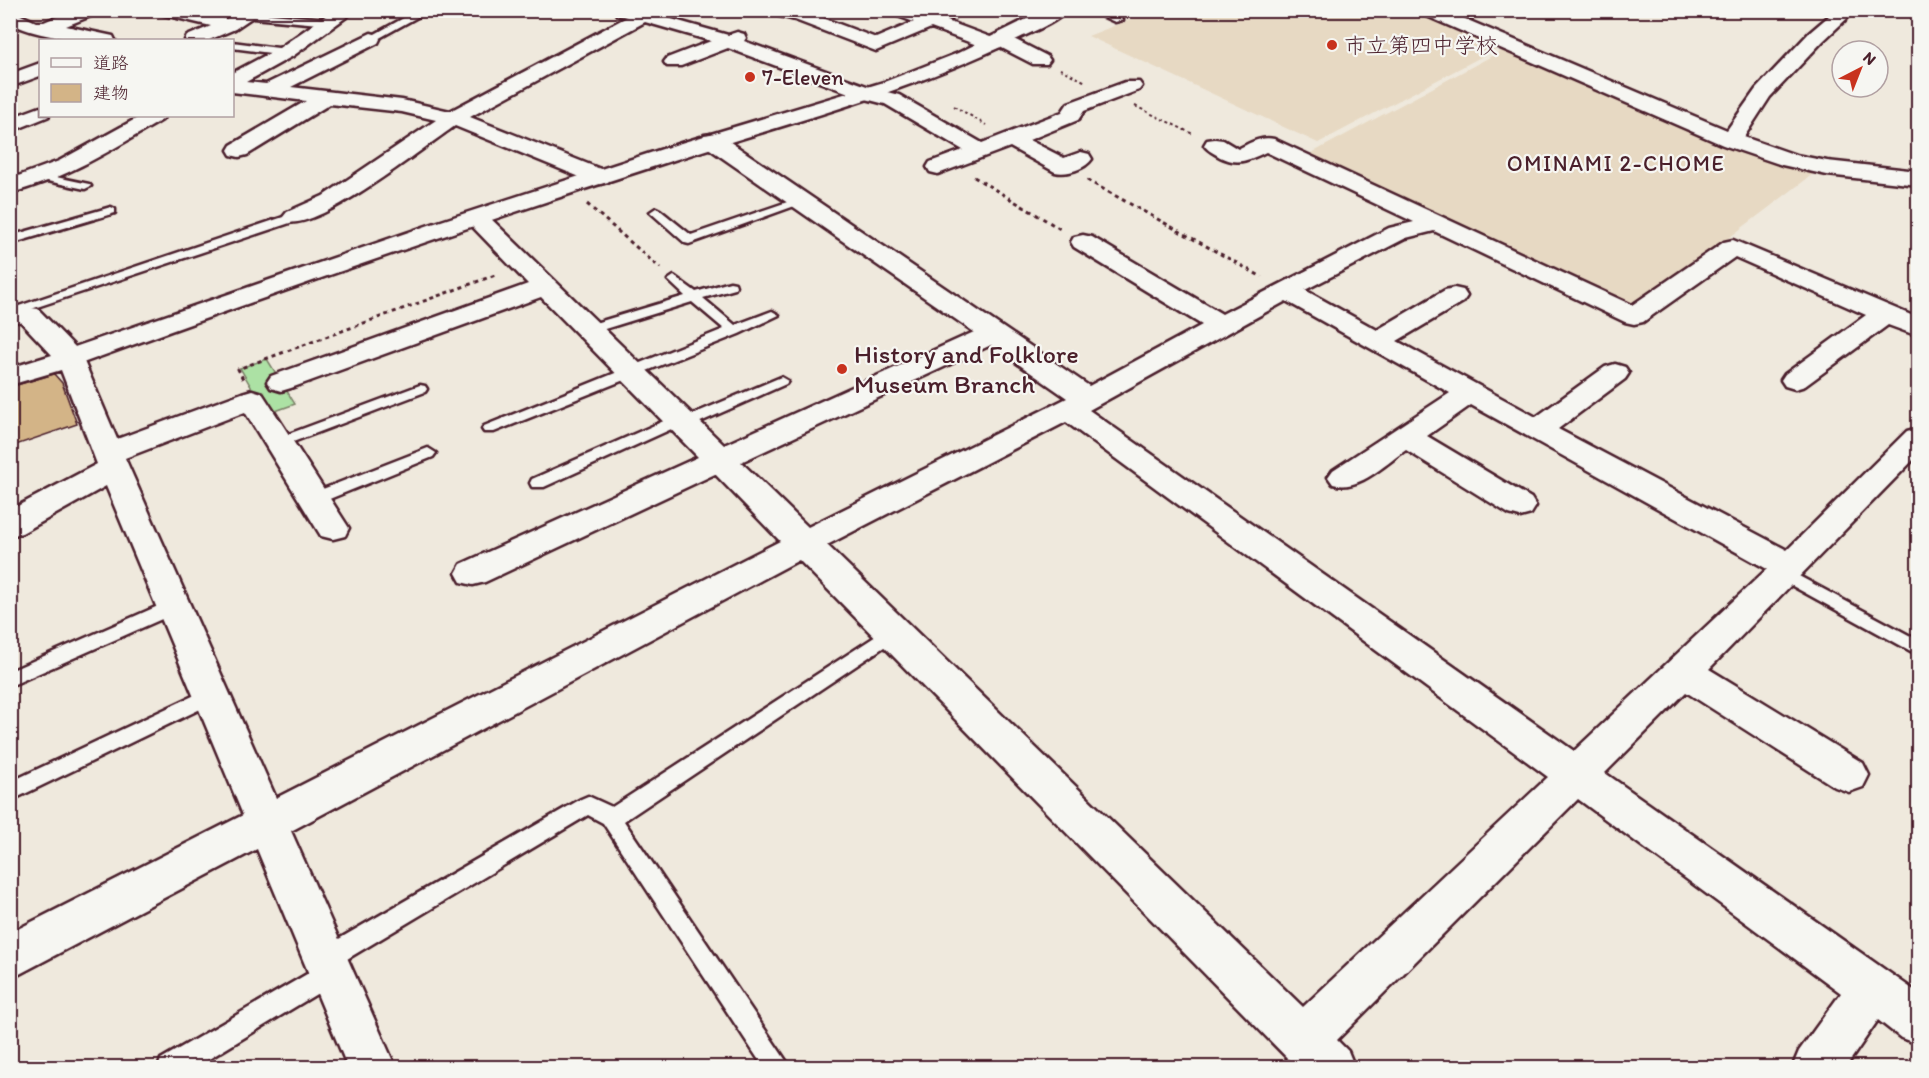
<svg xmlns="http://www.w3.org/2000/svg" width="1929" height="1078" viewBox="0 0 1929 1078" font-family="Itim,'Klee One',sans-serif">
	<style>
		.built { fill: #e7d9c3 }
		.green { fill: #ace1a4; stroke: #7b8068; stroke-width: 1.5 }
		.building { fill: #d3b487; stroke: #4a1f2b; stroke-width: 1.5 }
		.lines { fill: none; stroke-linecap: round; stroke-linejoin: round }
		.service-casing { stroke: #4a1f2b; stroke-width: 5 }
		.minor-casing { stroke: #4a1f2b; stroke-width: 5 }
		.tertiary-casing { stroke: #4a1f2b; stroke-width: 5 }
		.path-far1 { stroke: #4a1f2b; stroke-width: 2; stroke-dasharray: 3 3; stroke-linecap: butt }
		.path { stroke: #4a1f2b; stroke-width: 3; stroke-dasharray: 4 4; stroke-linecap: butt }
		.service { fill: #f6f6f2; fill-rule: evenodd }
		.minor { fill: #f6f6f2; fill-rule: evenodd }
		.tertiary { fill: #f6f6f2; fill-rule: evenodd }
		.poi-dot { fill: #c8321e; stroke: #f6f6f2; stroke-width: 2 }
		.labels { text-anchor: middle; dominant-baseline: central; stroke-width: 4.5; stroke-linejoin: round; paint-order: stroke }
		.far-poi-label { font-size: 22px; fill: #4a1f2b; stroke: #f6f6f2; text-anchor: start }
		.far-neighbourhood-label { font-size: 22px; letter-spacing: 1.5px; fill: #4a1f2b; stroke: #f6f6f2 }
		.poi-label { font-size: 26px; fill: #4a1f2b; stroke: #f6f6f2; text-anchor: start }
	</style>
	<rect width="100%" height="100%" fill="#efe9dd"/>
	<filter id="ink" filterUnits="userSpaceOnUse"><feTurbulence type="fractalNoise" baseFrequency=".0167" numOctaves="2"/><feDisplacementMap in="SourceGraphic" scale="12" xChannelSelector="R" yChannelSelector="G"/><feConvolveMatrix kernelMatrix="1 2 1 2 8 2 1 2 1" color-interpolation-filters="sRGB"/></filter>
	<g filter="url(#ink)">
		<!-- built -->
		<path class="built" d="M1417,10L1498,48L1318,143L1088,36L1152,11Z
			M1503,50L1726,141L1817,171L1635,309L1306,156Z"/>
		<!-- green -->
		<path class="green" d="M267,359L295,404L267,414L240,368Z"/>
		<!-- building -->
		<path class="building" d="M54,374L62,383L77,424L10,447V387Z"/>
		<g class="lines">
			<defs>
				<path id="service" d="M418,10H430L374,41L366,39Z
					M1088,10H1101L1123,20L1115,22Z
					M246,12L329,19L334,22L329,25L243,17V13Z
					M198,37L203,40H190L192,38Z
					M232,42L286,49L291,52L286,55L232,48Z
					M42,174L89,184L91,186L85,189L38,179L36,177Z
					M799,198L805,201L803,203L689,244L685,243L650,212L656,208L660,210L691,235Z
					M111,207L115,209V213L10,244V236Z
					M295,213L299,214V220L10,316V309Z
					M674,276L696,292L730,282L735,283L736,286L735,289L703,298L735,325L772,311L779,315L739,334L494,432H484L482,429L484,426L724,329L692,302L595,332H585L583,329L585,326L685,296L668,280Z
					M781,377L788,381L786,384L689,427L684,429L678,426L544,487H532L530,483L532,479L675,416L680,414L686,417Z
					M420,385L425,386L427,389L425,392L285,445H275L272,442L275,439Z
					M428,448L436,453L433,457L322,502H310L308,498L310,494Z
					M1784,568L1918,640V655L1778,578L1775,574L1778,570Z
					M174,599L180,601L183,606L180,611L10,686V671Z
					M893,625L899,627L902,632L899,637L624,821L791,1068H764L603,823L588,815L337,965L341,973L338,981L194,1068H158L161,1059L319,967L315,959L318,951L581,799L588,796L612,807Z
					M212,687L219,690L221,695L219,700L10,801V782Z"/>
				<path id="minor" d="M10,10L36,22H44L73,10H99L96,14L66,26L113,36L115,40C85,43 37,37 10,23Z
					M157,10H191L226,19L241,10H263L235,29L209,40H185L187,36L211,26L160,14Z
					M334,10H356L293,56L246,82L266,84L371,33L378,35L380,39L378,43L291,87L402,100L450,111L627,17L617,15L614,10L643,11L728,35L737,32L744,34L746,38L744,41L875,89L899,95L982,143L1062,112L1068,103L1125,82H1139L1142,86L1139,90L1084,111L1078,120L1029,140L1064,158L1081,152L1089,154L1092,159C1085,169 1067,175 1055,172L1010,147L938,174L930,172L927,167L930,162L963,150L885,104L862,98L728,48L681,66H667L664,62L667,58L711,41L645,22L470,117L608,172L611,177L608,182L600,184L592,182L455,126C424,147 320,230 287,222L283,217L287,212L323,196L436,120L402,112L330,104L247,155L239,157L231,155L228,150L231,145L306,101L232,92V73L279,48Z
					M769,10L807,12L876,38L914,22L892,14L889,10H916L930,15L942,10H967L947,21L993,38L1001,34L1008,36L1047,56L1050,60L1047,64H1033L1000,47L992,50L985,48L931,28L876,51L795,20L772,14Z
					M1419,10H1444L1727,130L1756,89L1809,33L1836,10H1856L1823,41L1770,97L1744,137L1796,155L1827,161L1918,171V185L1827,175L1782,165L1723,145L1422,14Z
					M40,63V76L10,87V74Z
					M40,107V116H49L47,117L10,132V118Z
					M141,116H165L162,120C113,149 66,179 10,193V179L59,161Z
					M712,134L720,135L1089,386L1202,325L1074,247L1071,242L1074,237L1083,235L1092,237L1222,314L1389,228L1414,222L1266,152C1248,160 1238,166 1220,157C1214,153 1208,151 1204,145L1207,140L1215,139L1223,140L1238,149C1250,143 1261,136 1274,139L1632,305L1724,242L1733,240L1918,318V336L1888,325L1805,386L1795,389L1785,386L1781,380L1785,374L1866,315L1735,257L1643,322L1634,324L1625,322L1434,231L1406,238L1305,290L1377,330L1445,290L1454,288L1463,290L1467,296L1463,302L1397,341L1536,417L1605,367L1615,364L1625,367L1629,373L1625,379L1558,429L1787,550L1907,431L1918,428V455L1709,669L1863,763L1869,775L1863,787L1849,792L1835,787L1686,692L1605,773L1918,993V1044L1901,1038L1878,1020L1845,1068H1792L1799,1051L1841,993L1578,799L1337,1040L1348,1051L1355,1068H1297L799,560L291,831L396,1068H348L257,849L10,979V933L243,815L106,486L22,533L10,536V510L97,464L61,370L10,385V368L52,355L21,322L10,321V305L38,309L80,352L117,439L242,393L252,390L262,393L349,528L345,536L333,539L321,536L245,412L125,458L276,798L780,541L715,474L485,582L473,585L461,582L456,573L461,564L698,457L541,297L291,388L281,391L271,388L267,382L271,376L528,284L469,223L465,218L469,213L477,211L485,213L724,445L974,332L704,145L701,140L704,135ZM1286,301L1450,393L1333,470L1328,477L1333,484C1359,492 1385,464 1406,450L1509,514L1520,517L1531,514L1536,506L1531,498L1427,436L1471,405L1767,569L1574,751L1089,410ZM991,345L1067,398L808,527L741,462ZM1066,422L1548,777L1303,1007L827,545Z"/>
				<path id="tertiary" d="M1045,10H1068C1055,24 1029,33 1013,41C902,95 790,122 674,160C475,224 277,292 80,364L70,366L60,364L56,358L60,352L432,224L681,143L884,82L958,53Z"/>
			</defs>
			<!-- service casing -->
			<use href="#service" class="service-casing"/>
			<!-- minor casing -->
			<use href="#minor" class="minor-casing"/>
			<!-- tertiary casing -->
			<use href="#tertiary" class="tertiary-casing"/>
			<!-- path-far1 -->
			<path class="path-far1" d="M1060,69L1086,82
				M954,106L986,125
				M1135,106L1193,134"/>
			<!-- path -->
			<path class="path" d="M974,177L1062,230
				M1087,180L1262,277
				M587,204L660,268
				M243,379L238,369L498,274"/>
			<!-- service -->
			<use href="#service" class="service"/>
			<!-- minor -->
			<use href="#minor" class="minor"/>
			<!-- tertiary -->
			<use href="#tertiary" class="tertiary"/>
		</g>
	</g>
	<!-- markers -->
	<g class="poi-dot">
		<circle cx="1332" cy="45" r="6"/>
		<circle cx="750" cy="77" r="6"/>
		<circle cx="842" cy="369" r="6"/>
	</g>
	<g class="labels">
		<!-- far-poi labels -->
		<g class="far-poi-label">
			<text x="1344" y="45">市立第四中学校</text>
			<text x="762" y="77">7-Eleven</text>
		</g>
		<!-- far-neighbourhood labels -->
		<g class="far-neighbourhood-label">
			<text x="1616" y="163">OMINAMI 2-CHOME</text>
		</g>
		<!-- poi labels -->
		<g class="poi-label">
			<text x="854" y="354">History and Folklore<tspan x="854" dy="30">Museum Branch</tspan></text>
		</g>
	</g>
	<!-- margin -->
	<rect width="1929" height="1078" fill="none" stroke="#f6f6f2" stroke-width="36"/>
	<rect x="18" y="18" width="1893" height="1042" fill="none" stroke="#4a1f2b" stroke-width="2" filter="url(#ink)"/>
	<!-- legend -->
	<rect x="39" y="39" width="195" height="78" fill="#f6f6f2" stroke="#b1a0a2" stroke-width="1.5"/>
	<rect x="51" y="58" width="30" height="9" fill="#f6f6f2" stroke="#b1a0a2" stroke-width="1.5"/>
	<text x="93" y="69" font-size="18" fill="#4a1f2b">道路</text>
	<rect x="51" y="84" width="30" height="18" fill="#d3b487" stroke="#b1a0a2" stroke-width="1.5"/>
	<text x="93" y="99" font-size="18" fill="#4a1f2b">建物</text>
	<!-- north arrow -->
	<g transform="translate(1860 69) rotate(42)"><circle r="28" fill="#f6f6f2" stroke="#b1a0a2" stroke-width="1.5"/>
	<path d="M0-4.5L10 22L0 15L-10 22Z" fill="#c8321e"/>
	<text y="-9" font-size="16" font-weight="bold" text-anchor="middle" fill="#4a1f2b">N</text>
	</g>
</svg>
